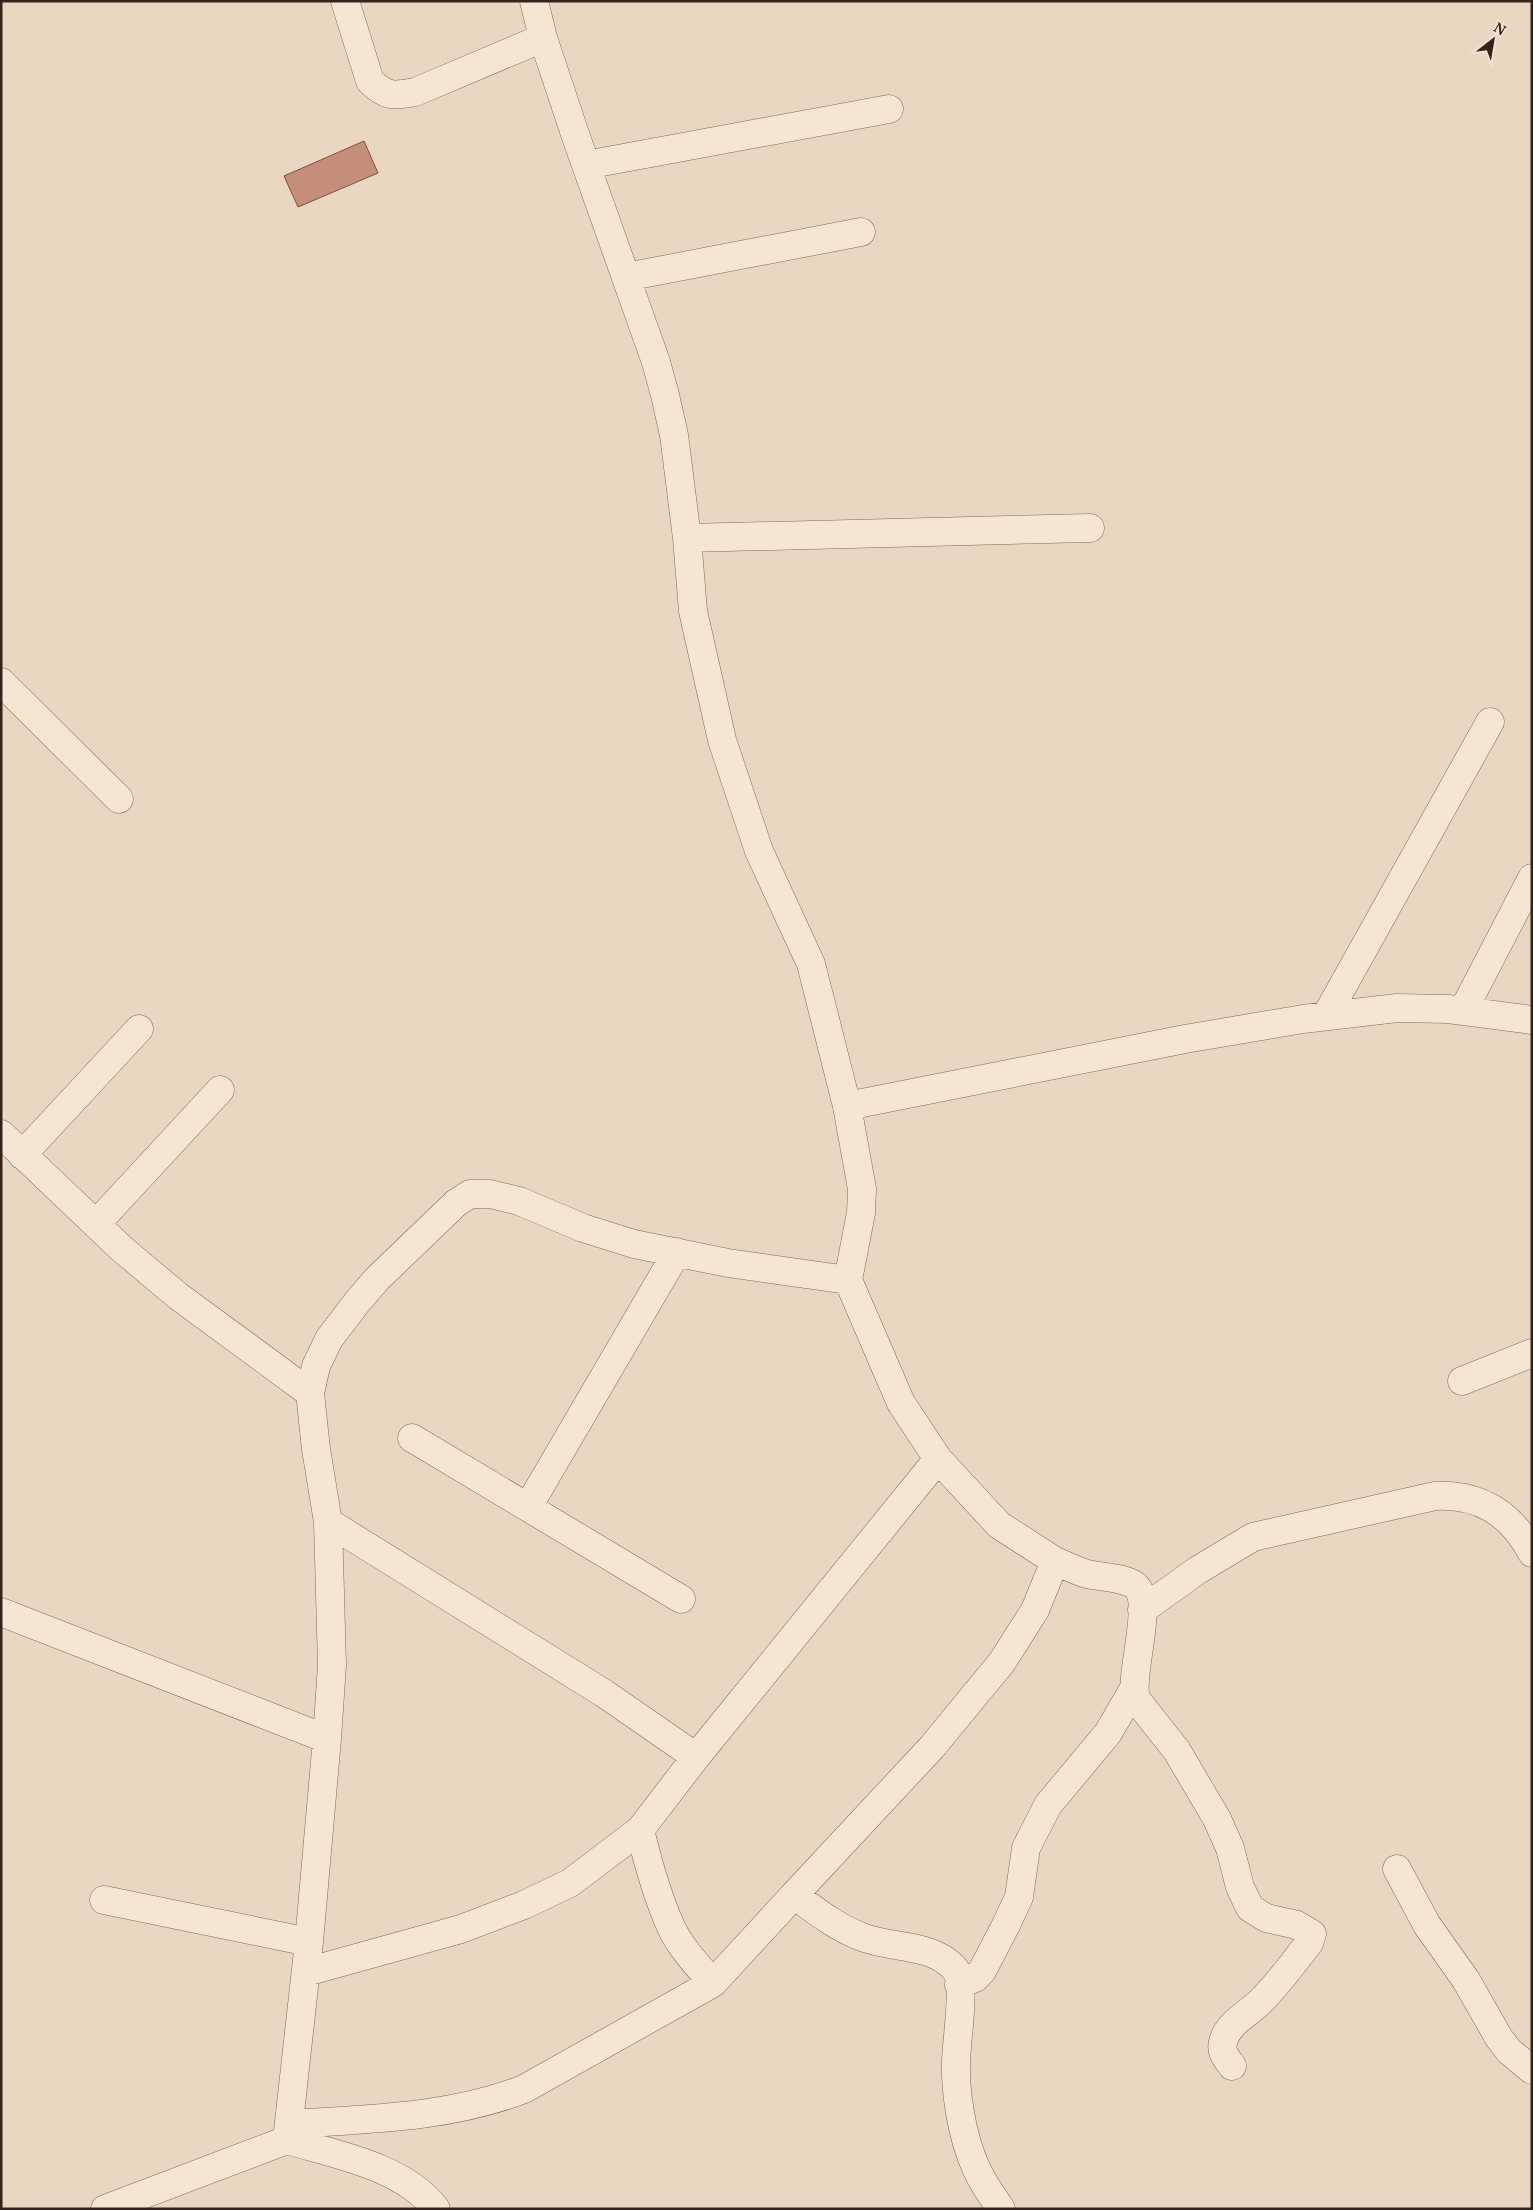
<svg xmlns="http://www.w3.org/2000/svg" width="1533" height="2210" viewBox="0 0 1533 2210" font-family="'Noto Serif',serif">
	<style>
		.building { fill: #c48e7a; stroke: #7d5142 }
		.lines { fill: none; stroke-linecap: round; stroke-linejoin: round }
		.minor-casing { stroke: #81695a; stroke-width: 29 }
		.minor { stroke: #f5e6d3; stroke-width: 28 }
	</style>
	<rect width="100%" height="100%" fill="#e9d7c1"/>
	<!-- building -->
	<path class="building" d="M364,141L378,173L298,207L284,176Z"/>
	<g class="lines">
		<defs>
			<path id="minor" d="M345,1L370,81C386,97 394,96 415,92L543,38
				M586,165L889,109
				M626,277L861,232
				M687,538L1090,528
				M1,682L119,799
				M1463,1011L1532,878
				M1326,1016L1490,722
				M847,1106L1185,1039L1303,1019L1397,1008L1448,1009L1532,1020
				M1,1134L122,1249L178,1296L310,1393
				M22,1155L139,1029
				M96,1224L220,1090
				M1462,1381L1532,1353
				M412,1438L681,1599
				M528,1507L677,1252
				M328,1522L605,1694L696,1757L640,1830C648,1863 657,1896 671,1927C680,1947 698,1966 713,1983L794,1895C816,1911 836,1927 862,1937C892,1949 931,1943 954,1968C966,1980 958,2030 957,2047C953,2084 961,2136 977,2170C983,2183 992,2196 1001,2209
				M1055,1561C1065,1565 1076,1571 1087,1574C1101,1577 1120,1577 1133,1584C1157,1598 1128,1673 1136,1699L1177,1751L1217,1819L1230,1848L1240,1887L1250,1908L1266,1918L1297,1925L1312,1934L1309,1943C1294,1962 1279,1983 1262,2000C1249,2014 1228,2022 1223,2042C1220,2052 1227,2059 1232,2066
				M1142,1610L1198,1570L1253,1537L1435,1496C1480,1494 1511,1513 1532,1553
				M1,1612L327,1739
				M696,1757L938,1459
				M1397,1869L1427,1925L1466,1980L1499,2038L1509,2051L1532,2070
				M794,1895L932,1747L1002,1662L1035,1610L1055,1561L999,1525L938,1459L901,1403L848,1280
				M104,1900L309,1942
				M306,1972L461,1929L524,1905L570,1883L640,1830
				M959,1985L975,1978L982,1971L1006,1925L1019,1897L1026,1848L1048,1805L1108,1733L1133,1690
				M289,2124C367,2119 450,2118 524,2089L713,1983
				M287,2140C336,2155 403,2166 436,2209
				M105,2209L287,2140L309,1942L327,1739L332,1665L328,1522L316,1449L310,1393L316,1366L329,1339L358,1301L377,1279L456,1203L470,1194H490L519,1201L583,1228L634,1244L728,1263L848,1280L861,1213L862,1189L847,1106L811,964L759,851L722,740L693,611L687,538L674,435L665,395L656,362L576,137L543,38L534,1"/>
		</defs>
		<!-- minor casing -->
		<use href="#minor" class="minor-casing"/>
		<!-- minor -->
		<use href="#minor" class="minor"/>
	</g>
	<!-- border -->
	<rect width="1533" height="2210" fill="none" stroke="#32241d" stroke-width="5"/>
	<!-- north arrow -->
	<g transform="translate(1493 40) rotate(31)" stroke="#f1e2cf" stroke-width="4" paint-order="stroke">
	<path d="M0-4L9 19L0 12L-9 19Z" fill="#32241d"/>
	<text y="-8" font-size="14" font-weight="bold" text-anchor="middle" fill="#32241d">N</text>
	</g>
</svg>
